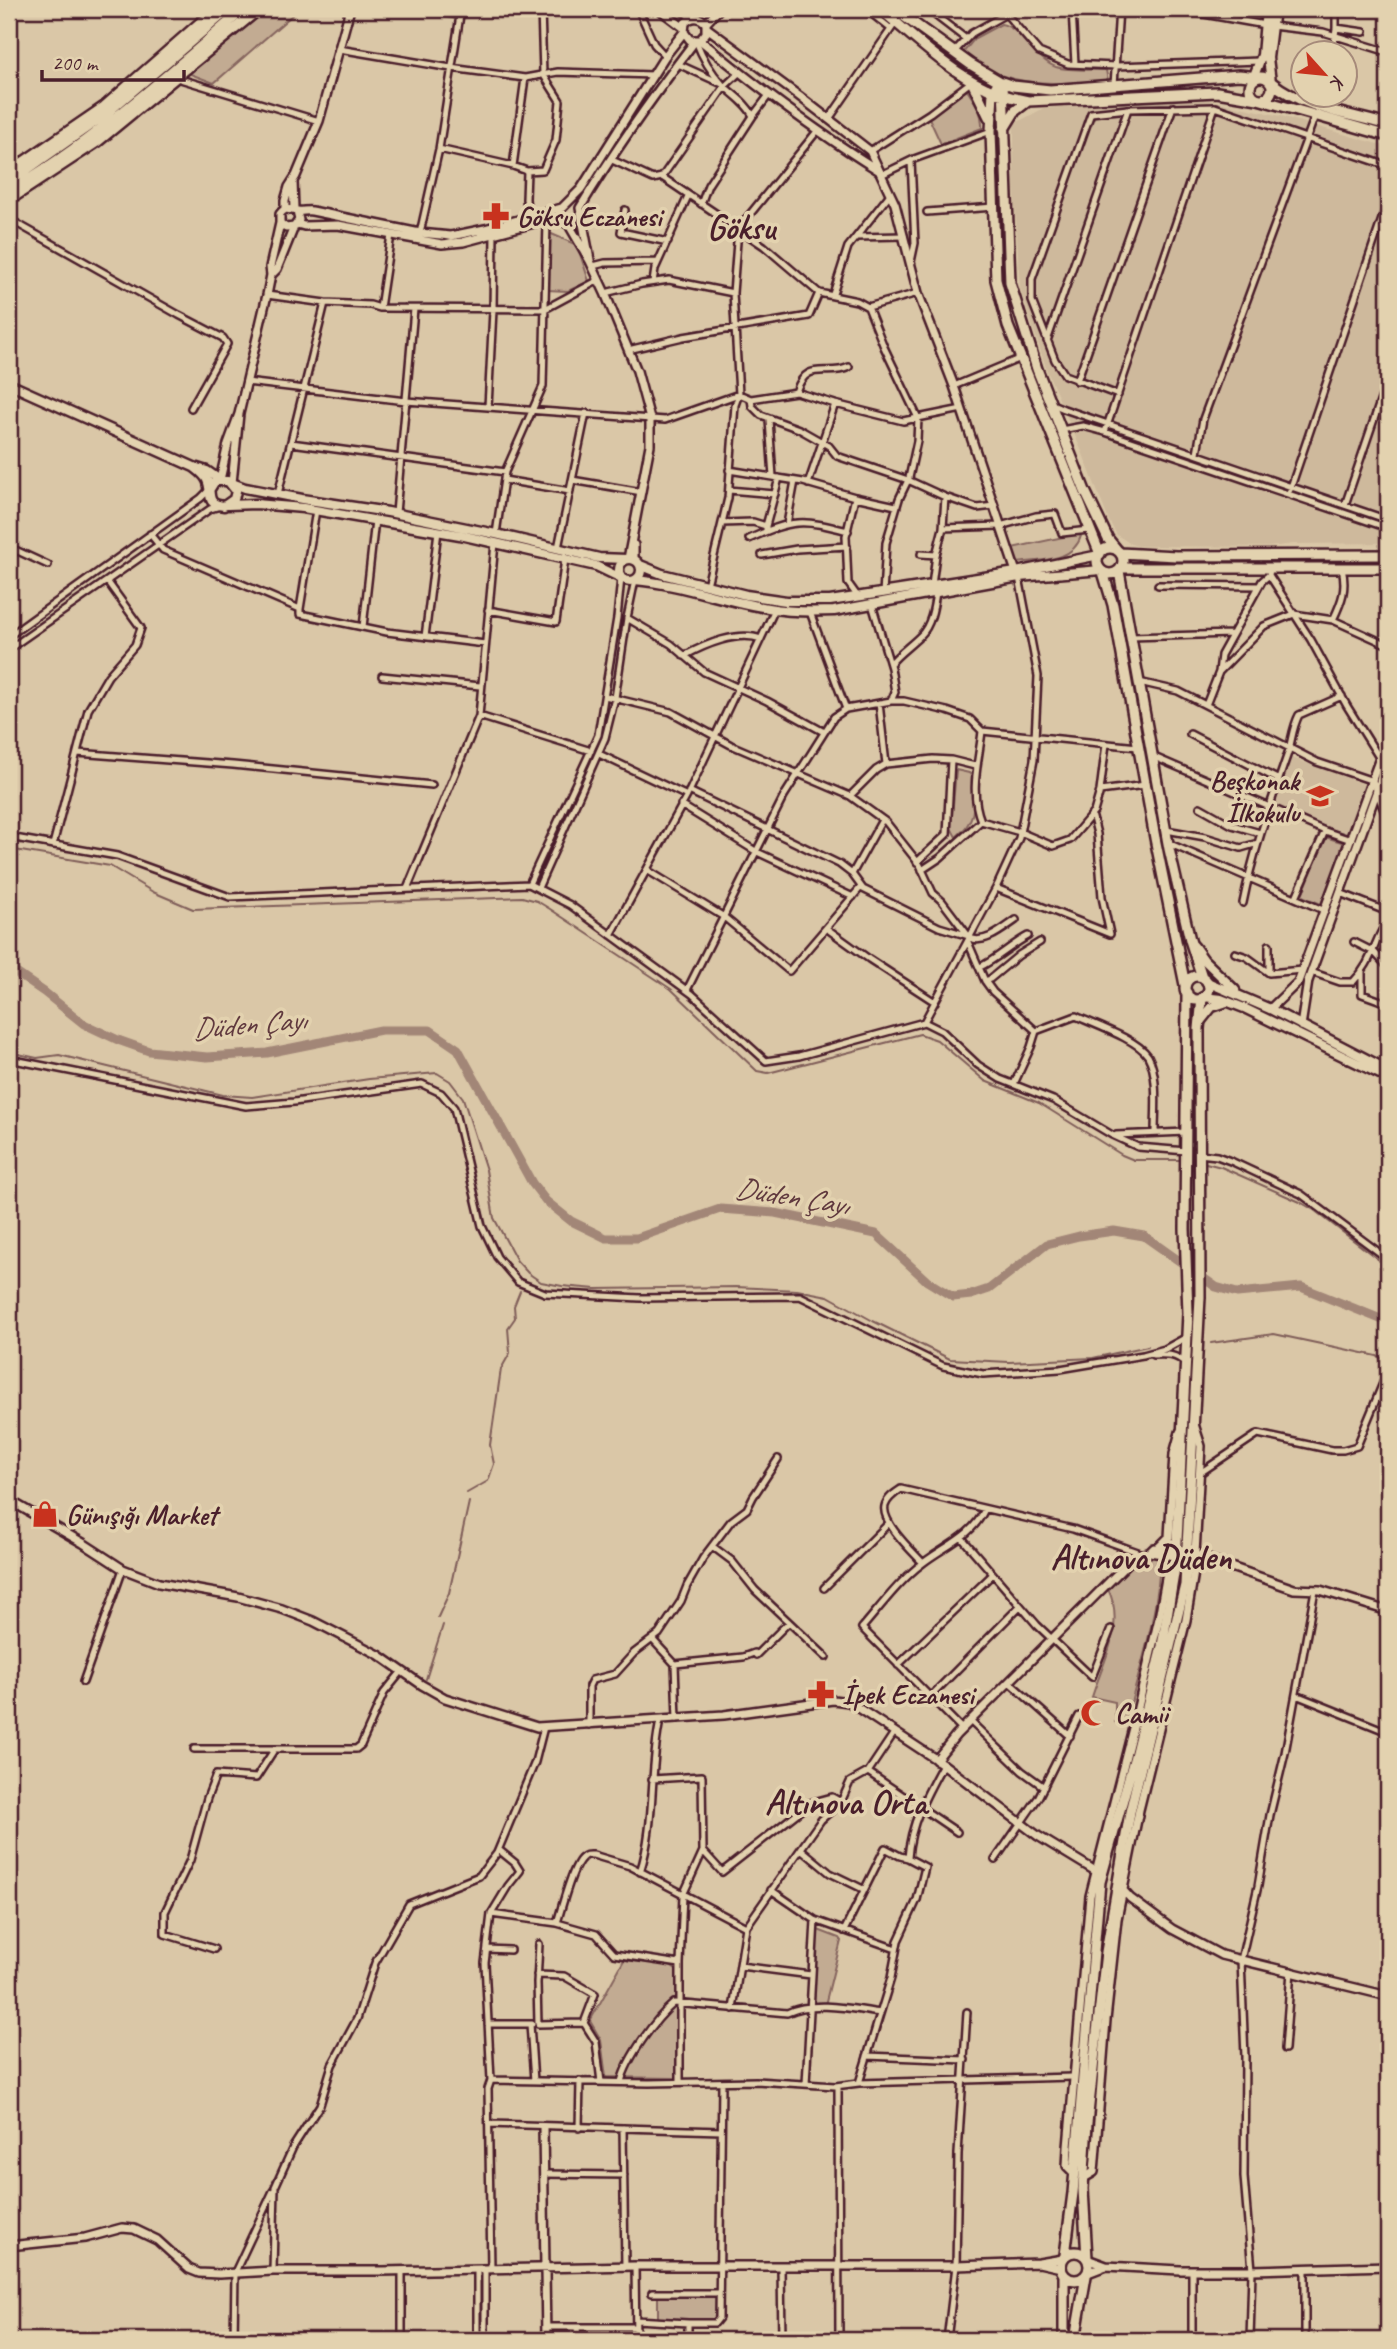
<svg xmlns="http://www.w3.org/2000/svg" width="1397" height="2349" viewBox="0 0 1397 2349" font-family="Caveat,sans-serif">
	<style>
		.built { fill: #ceb99c }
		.green { fill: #c2ab92; stroke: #86655e; stroke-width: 2 }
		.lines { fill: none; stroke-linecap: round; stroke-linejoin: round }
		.stream { stroke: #7f5d59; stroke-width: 2 }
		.river { stroke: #a28677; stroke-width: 9 }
		.minor-casing { stroke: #4a1f2b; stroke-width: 10 }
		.tertiary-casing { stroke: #4a1f2b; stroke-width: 12 }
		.secondary-casing { stroke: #4a1f2b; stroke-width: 13 }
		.primary-casing { stroke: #4a1f2b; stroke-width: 14 }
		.trunk-casing { stroke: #4a1f2b; stroke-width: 14 }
		.minor { stroke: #e3d2af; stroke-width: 5 }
		.tertiary { stroke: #e3d2af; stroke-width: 7 }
		.secondary { stroke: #e3d2af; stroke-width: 8 }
		.primary { stroke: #e3d2af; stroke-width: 9 }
		.trunk { stroke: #e3d2af; stroke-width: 9 }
		.labels { text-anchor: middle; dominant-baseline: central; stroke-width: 7; stroke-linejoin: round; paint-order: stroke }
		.poi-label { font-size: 28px; font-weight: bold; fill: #4a1f2b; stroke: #e3d2af; text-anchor: start }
		.water-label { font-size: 30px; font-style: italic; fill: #60393e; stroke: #e3d2af }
		.district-label { font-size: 35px; font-weight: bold; fill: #4a1f2b; stroke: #e3d2af }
	</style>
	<rect width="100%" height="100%" fill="#dac7a7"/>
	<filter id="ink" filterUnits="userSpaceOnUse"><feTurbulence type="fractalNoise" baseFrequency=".0143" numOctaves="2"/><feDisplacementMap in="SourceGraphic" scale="14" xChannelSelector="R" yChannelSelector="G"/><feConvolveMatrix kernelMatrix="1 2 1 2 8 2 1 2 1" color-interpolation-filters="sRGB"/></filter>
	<g filter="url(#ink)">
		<!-- built -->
		<path class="built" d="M1209,100L1281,116L1388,147V543L1293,544L1269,547L1138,546L1131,544L1117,535L1109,521L1083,454L1047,371L1020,288L1014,188V124L1044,108L1137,102Z
			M1292,758L1366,785L1347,836L1274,807Z"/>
		<!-- green -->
		<path class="green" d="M261,9H299L214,83L185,72Z
			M1001,24C1019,26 1036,60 1056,67C1069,71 1092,69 1106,70L1108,81C1070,82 1031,88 995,73C983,68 972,60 962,54L975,38Z
			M967,90C975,102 983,112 982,128L941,144L929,118Z
			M547,232L577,245L589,281L568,291L547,290Z
			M1077,534L1081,536C1073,562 1041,560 1017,563L1014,561L1012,548Z
			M956,770L969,773L973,777C973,803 979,819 956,837L951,828Z
			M1325,837L1345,843L1321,904L1302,896Z
			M1155,1555L1160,1557C1159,1614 1139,1671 1125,1725L1115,1722V1702L1092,1697C1103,1661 1126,1625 1108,1589L1132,1561Z
			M818,1930L839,1938L841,1941L825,2005H811Z
			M624,1960L669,1965L676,1970V2078L606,2077L601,2040L590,2021Z
			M658,2295L716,2296V2320H658Z"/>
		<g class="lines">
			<!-- stream -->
			<path class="stream" d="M9,849L110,866L153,892L193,909L522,897L537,901L550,909L671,989L757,1071L768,1073L920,1034L937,1040L985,1081L1039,1103L1122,1155L1134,1160H1182
				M9,1052L37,1058L59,1055L223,1095L252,1097L369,1079L437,1073L450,1081L463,1098L486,1170L494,1218L517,1261L528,1273L541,1282L562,1286L596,1289L736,1287L797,1290L828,1296L873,1321L950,1359L1009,1362L1093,1358L1148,1346
				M1202,1162L1221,1167L1300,1202L1314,1210L1388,1267
				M1211,1343L1274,1334L1377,1356L1388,1362
				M467,1493L488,1481L494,1464L490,1445L501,1369L510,1353L508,1328L515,1318L514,1306L520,1291
				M438,1617L449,1593L469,1502
				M426,1679L443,1625"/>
			<!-- river -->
			<path class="river" d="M9,968L44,992L84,1024L118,1040L149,1051L207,1057L267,1053L381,1030H430L458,1049L532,1183L546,1201L571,1221L606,1238H637L720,1209L775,1213L876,1234L927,1281L953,1297L971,1295L989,1289L1047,1244L1079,1236L1114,1231L1144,1236L1216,1287L1237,1293L1301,1287L1388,1322"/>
			<defs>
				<path id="minor" d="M424,9L459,15
					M638,9L654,44L665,56
					M866,9L891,29
					M927,9L966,39
					M1072,9L1075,64
					M1176,9L1265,25
					M1006,14L1039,52L1068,64L1116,66L1260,61
					M909,20L916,9
					M1272,26L1323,32L1388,52
					M1336,28L1364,32
					M696,41C702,57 710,71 722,84C733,95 746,102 753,116L708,185L701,204
					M339,49L451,68L525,78L558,72L653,75
					M954,52L972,33L1006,14L1005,9
					M1333,52L1336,28V9
					M678,64L720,83
					M177,78L319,121
					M1114,85L1119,9
					M1327,108L1328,94
					M753,116L769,95
					M829,119L896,22
					M1385,124L1388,103
					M439,149L513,166L527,171L526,199L528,216
					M870,151L930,113L972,81
					M610,159L653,179L662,177L764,246L819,293L857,301L868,307L884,347L918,418L917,441L909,478L899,499L886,543L883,594
					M513,166L525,78
					M527,171L543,170L556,140L560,101L543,74L541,9
					M881,175L914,159L991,131
					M662,177L725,86L740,72
					M625,210L621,232L668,242
					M927,212L994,207
					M9,219L179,315L223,338L227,344L191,408
					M420,233L439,149L461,9
					M856,237L890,194
					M911,262L915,243L911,161
					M593,266L605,263L658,262
					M653,282L655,269L688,196
					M605,293L642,284L669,280L733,293
					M833,294L848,247L856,237L904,236
					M267,295L325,303L370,305L380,308L545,309L599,280
					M868,307L918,293
					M380,308L391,235
					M1047,341L1128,109
					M628,350L683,337L809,316L819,293
					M1077,381L1173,107
					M246,382L406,401L665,420L739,394L751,399L752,406L761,415L799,429L829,446L837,456L908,480L945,497L943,528L936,555L932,585
					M954,386L1021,358
					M796,392C807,358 827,378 849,367
					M1118,395L1065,375L1055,360L1032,301V279L1091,113L1128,109L1215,107L1388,166
					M751,399L796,392L835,404L903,421L962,409
					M1050,403L1064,409L1388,520
					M488,407L493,310L494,234
					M769,420L773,477
					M1061,430L1083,426L1105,432L1388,528
					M1105,432L1215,107
					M291,443L505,472
					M1197,453L1203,419L1315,116
					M729,470L803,482L855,497L896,506
					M504,480L570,491
					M572,480L642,492
					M808,484L835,404
					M729,490L775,494
					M1290,490L1388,201
					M278,494L325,303
					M855,497L846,536L848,583L858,597
					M945,497L977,508L994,506
					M1345,505L1388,378
					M396,513L414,309
					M722,523L753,522L766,526
					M787,524L795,481
					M943,528L1000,526L1036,516L1055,514L1062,533L1089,530
					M766,531V526L779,478
					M150,534L163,550L300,609V614L387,632L485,644
					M496,534L505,472L543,386L547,222
					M749,539C793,519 802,519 848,531
					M9,547L48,565
					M558,548L586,413
					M921,554L936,555
					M762,555L797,549L847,546
					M1270,569L1269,575L1311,640L1347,706L1380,759
					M707,585L728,498L735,405L739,394L733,293L738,229L818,130
					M1158,585L1259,586
					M300,609L316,510
					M488,610L556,622L565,559
					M810,612L846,709
					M627,618L671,644L704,672L767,701L824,732
					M1333,620C1342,601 1347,589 1342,568
					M363,627L375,520
					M9,636L201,498L210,489
					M425,637L438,531
					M1130,637L1232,634
					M9,649L210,509L220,506
					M684,656C704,645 738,630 761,639
					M890,664C899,653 910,646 920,636C931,626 934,607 936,592
					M1219,672L1221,655L1262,581L1269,575
					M382,676L480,686
					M1139,682L1178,691L1317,762L1373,781L1388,821
					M605,696L671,712L731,745L850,796L886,822L920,865L933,893L942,901L970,938C985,945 1004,928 1016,920
					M891,701H904L947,711L970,719L982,731C979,760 969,792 981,821L1020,832L1053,846L1070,840L1094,812L1100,791L1106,744
					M879,703L886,764
					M1206,705L1219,672L1264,626L1294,614L1333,620L1388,645
					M479,716L591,751
					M982,731L1138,747
					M1190,734L1279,780
					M77,753L233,765L432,785
					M599,754L687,796
					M1152,756L1325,831L1351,840
					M689,791L839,864L852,874L863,889L939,927L969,936
					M1100,791L1145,785
					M850,796L876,770L886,764L933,759L951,760L975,766
					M681,805L757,852L853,897
					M1200,807L1232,825L1260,833
					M1092,814L1097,834L1102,897L1110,934
					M1166,830L1205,837L1241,848L1258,843
					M9,837L117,856L230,897L529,884L570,905L692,994L766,1061L799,1056L924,1022L942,1031L978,1065L1000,1079L1053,1100L1112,1135L1138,1147L1186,1151
					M1168,843L1323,910
					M53,845L88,710L108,676L135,645L141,628L107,581
					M917,862L947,834L951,760
					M647,870L724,917L789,971L861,887
					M922,870L940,858L981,821
					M852,874L882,820
					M529,884L598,735L617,618L621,578
					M538,888L605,738L615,698L627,618L635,580
					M996,888L1110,934
					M407,889L479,716L495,543
					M1340,893L1388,912
					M1296,897L1325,831
					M1243,903C1253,852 1270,805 1287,756C1292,742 1292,728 1299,715L1342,696
					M826,928L869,959L935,1002
					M611,935L687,796L775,609
					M968,942L985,981L993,992L1036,1031L1031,1047L1014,1084
					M1354,942L1374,952L1388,967
					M1235,953L1247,957L1269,973L1302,970
					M980,967C997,959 1011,945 1028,936
					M1311,972L1340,982H1353C1373,962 1373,942 1388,920
					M1362,972V994L1387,1003
					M1269,973V945
					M985,981L990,979L1019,955L1040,942
					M687,990L784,796L834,717L846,709L891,701L895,692L891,668L872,604
					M924,1022L996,888L1019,838L1034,760L1038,676L1019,577
					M1036,1031L1076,1016C1095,1025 1137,1039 1148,1056C1159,1076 1155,1111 1155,1133
					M9,1059L246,1106L294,1102L422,1084L441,1093L454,1108L482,1226L497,1257L518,1282L545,1293L640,1298L800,1296L943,1366L983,1374L1060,1369L1143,1355L1165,1349L1185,1338
					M1116,1135L1186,1132
					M1199,1154L1217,1156L1233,1162L1301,1194L1388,1259
					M1153,1355C1167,1354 1176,1354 1186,1364
					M1200,1473L1258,1434L1332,1450H1343L1357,1446L1388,1371
					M962,1538L1037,1625L1092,1677L1111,1629
					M712,1546L732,1561L755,1590L826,1657
					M923,1563C912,1551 881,1522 885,1506C887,1498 895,1493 901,1489L1073,1529L1143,1554
					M824,1588L889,1523
					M652,1639L675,1664L677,1719
					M756,1655L789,1622
					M675,1664L743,1657L754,1653
					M898,1665L993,1574
					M83,1682L123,1569
					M1009,1682L1070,1736
					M1296,1695L1388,1732
					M929,1698L1020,1606
					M970,1721L1022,1771L1044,1787
					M589,1725V1686L592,1680L615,1674L634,1653L659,1634L681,1601L687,1586L703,1558L731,1521L747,1509L753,1497L778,1459
					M962,1729L862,1628C881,1606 900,1580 923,1563C945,1546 973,1536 985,1509
					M194,1749H356L361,1745L384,1693L402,1671
					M868,1772L957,1832
					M652,1779L702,1776L703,1851L683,1895L680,1964
					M801,1849L830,1873L863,1889
					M499,1850L515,1863L520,1871L508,1886L491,1914L485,1963L491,2080L649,2083L756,2081L835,2086L859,2083L891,1978L898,1941L917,1900L925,1867L908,1858C910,1824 927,1793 943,1764
					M703,1851L722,1872L810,1803L832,1797L841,1802
					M995,1860L1038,1798L1079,1716
					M640,1872C656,1824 649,1770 660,1721
					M771,1890L815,1920L896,1949
					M491,1914L557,1923
					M844,1931L885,1848L900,1856L908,1858
					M539,1944L537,1983L538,2024L584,2023L596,2042L601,2082
					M214,1949L165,1934V1912L190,1860L207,1798L216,1775L256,1778L274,1750
					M487,1949L510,1950
					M740,1966L811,1975
					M537,1975L564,1976L595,1994L584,2023
					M733,2009L746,1927L821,1820L841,1802L850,1782L868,1772L894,1733
					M488,2024H532
					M530,2024L534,2081
					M1285,2049L1291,1971
					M867,2056L965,2060
					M621,2082C627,2058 655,2019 674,2003L787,2013C814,2000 852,2009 880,2013
					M680,2082V1964L614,1954L596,1934L557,1923C561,1910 572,1866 582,1858C586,1854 588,1855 593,1855L630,1866L746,1927
					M859,2083L1073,2077
					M806,2084L815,1920
					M838,2086L839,2340
					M489,2124L721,2131
					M579,2128L580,2081
					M623,2128L625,2267
					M544,2174L624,2175
					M635,2266L636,2340
					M781,2267L782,2340
					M485,2269V2340
					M491,2269L488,2089L491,2080
					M1305,2269V2340
					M273,2271L275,2187L293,2147L320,2105L332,2065L357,2019L375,1963L409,1904L479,1876L497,1853L535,1762L544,1727
					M402,2271V2340
					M652,2293H719
					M636,2320L688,2323V2340
					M688,2323H715L719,2318L722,2082
					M546,2327H636
					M577,2327L578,2340
					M234,2340L235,2272L273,2191
					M477,2340V2269
					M947,2340L956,2266L958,2154L967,2012
					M1192,2340V2270
					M1250,2340L1252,2270L1244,2177L1245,2057L1241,1960L1258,1886L1270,1815L1285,1753L1315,1590"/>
				<path id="tertiary" d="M659,9L684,28
					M680,9L693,17
					M707,28L799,96L870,151L895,204L918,293L954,386L1016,572
					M684,32L690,40H700L706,33V23L719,9
					M700,40C757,87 815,131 878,170
					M293,182L294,209
					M285,209V201L289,187L296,176L319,121L350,9
					M297,212L299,220L294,227L286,228L280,223V214C286,206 288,210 297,211C301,212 307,210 312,211L420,233L451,236L485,229L562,208L581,189L665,56L684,32L685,23C692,16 699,16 706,23
					M297,224L304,226L338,225L442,244L463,242L534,223L563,221L569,225L590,261L605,293L637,371L650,419V445L628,559
					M590,260L580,208C615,149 654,95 695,41
					M271,275L277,269L294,227
					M239,414L267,295L271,275L270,267L280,223
					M220,480L228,444L239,414L232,483
					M634,545V560
					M1270,1009L1298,982L1388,736
					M1301,1026L1308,981L1388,760
					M1194,1424L1201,1446L1195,1554
					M9,1500L83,1543L123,1569L159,1583L238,1597L282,1609L313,1621L379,1655L422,1685L445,1698L537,1727L724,1715L833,1700L849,1702L943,1764L1038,1836L1102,1875
					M1159,1547L1169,1537L1174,1454L1180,1432
					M1150,1552L1186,1558L1199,1557
					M936,1760L956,1735L1132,1559L1150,1552L1154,1548L1182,1550L1294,1589L1320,1590L1388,1611
					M1121,1888L1130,1898L1172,1929L1221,1955L1388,1996
					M543,2127L546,2340
					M1074,2173L1067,2166L1068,2147L1090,1896L1135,1720L1159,1618L1168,1567
					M1084,2178L1094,2172L1106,2020L1117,1919L1139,1810L1186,1620L1195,1566
					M9,2246L85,2238L122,2228L134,2229L157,2240L189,2269L199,2273L219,2274L273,2271H382L635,2266H956L1039,2263L1063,2259
					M1087,2259L1106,2266L1180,2270H1252L1388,2266
					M1039,2263L1061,2268
					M1088,2273L1106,2266"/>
				<path id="secondary" d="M1252,81L1262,55L1266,9
					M1271,82L1268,58L1274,9
					M9,384L194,467
					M232,483L245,488L302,499L388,512L496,534L599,558L627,559
					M210,489L215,481H228L236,491L234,499L224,506C204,504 213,493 207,480C204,474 199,471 194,467L207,471L220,480
					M228,505L256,504L303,508L460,535L596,566L621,578
					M619 570a11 11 0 1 1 22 0a11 11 0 1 1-22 0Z
					M640,565L662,574L746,595L786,601H830L1016,572L1099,555
					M635,580C681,584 723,601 768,608C790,612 812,612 834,611L1019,577L1101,570
					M1194,946L1204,960L1235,990
					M1207,982L1270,1009L1388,1070
					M1203,997L1221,999L1244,1008L1388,1078
					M1200,1022L1212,1007L1224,1003"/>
				<path id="primary" d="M880,9C912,35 948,71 986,88C999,95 1013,98 1028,101L1217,92L1258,99L1388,136
					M894,9L970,64L999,81L1013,86L1050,90L1239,75L1259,77
					M1250 88a11 11 0 1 1 22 0a11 11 0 1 1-22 0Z
					M999,81L993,91L991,131L996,280L1008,326L1100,554
					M972,82L989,117
					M1271,82C1303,108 1349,114 1388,125
					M1003,83L1010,283L1037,369L1085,491L1108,539L1117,550
					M1004,129L1015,111L1028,101
					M1097 561a13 13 0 1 1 26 0a13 13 0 1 1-26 0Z
					M1120,553L1176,556L1388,555
					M1121,568H1388
					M1119,571L1169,849L1190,940L1202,977
					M1103,572L1113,605L1155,838L1185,985
					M1185 988a12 12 0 1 1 24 0a12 12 0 1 1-24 0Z
					M1061 2266a14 14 0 1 1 28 0a14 14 0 1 1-28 0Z
					M1065,2255L1073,2193L1100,1882L1135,1756L1162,1646L1176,1562L1188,1313L1185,1229L1187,993
					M1087,2258L1083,2189L1087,2123L1106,1952L1130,1812L1185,1585L1200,1297L1199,1029L1202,998
					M1064,2275V2340
					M1075,2340L1086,2276"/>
				<path id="trunk" d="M9,172L104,107L201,22L219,11
					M9,182L103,116L229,9
					M9,191C95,141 169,73 244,9
					M9,200L97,142L259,9"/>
			</defs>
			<!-- minor casing -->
			<use href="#minor" class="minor-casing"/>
			<!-- tertiary casing -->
			<use href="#tertiary" class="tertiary-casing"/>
			<!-- secondary casing -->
			<use href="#secondary" class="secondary-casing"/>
			<!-- primary casing -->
			<use href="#primary" class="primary-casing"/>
			<!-- trunk casing -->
			<use href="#trunk" class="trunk-casing"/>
			<!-- minor -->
			<use href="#minor" class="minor"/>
			<!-- tertiary -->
			<use href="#tertiary" class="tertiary"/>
			<!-- secondary -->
			<use href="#secondary" class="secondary"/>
			<!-- primary -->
			<use href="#primary" class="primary"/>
			<!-- trunk -->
			<use href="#trunk" class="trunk"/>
		</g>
	</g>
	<!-- icons -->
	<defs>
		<symbol id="pharmacy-bare" viewBox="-9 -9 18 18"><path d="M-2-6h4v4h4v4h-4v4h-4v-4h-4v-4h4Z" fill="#c8321e" stroke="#e3d2af" stroke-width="2.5" paint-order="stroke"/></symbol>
		<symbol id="school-bare" viewBox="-9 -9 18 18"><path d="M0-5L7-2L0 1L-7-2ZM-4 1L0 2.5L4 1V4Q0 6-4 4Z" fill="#c8321e" stroke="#e3d2af" stroke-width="2.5" paint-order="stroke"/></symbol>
		<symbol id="shop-bare" viewBox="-9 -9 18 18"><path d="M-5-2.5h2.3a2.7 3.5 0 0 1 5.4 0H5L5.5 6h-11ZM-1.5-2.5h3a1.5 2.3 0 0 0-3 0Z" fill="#c8321e" stroke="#e3d2af" stroke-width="2.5" paint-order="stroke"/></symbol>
		<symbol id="mosque-bare" viewBox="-9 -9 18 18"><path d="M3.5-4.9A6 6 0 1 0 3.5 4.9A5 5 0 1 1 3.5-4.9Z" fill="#c8321e" stroke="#e3d2af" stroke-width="2.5" paint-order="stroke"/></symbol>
	</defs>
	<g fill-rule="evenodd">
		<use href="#pharmacy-bare" x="477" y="197" width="38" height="38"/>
		<use href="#school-bare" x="1301" y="777" width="38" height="38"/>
		<use href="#shop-bare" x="26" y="1495" width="38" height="38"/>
		<use href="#pharmacy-bare" x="802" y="1675" width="38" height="38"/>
		<use href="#mosque-bare" x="1075" y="1694" width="38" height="38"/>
	</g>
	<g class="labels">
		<!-- poi labels -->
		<g class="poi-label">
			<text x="517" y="216">Göksu Eczanesi</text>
			<text x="1299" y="780" text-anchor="end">Beşkonak<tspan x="1299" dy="32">İlkokulu</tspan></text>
			<text x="66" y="1514">Günışığı Market</text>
			<text x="842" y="1694">İpek Eczanesi</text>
			<text x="1115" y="1713">Camii</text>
		</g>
		<!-- water labels -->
		<g class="water-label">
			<text transform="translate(249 1024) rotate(-5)">Düden Çayı</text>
			<text transform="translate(792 1196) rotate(9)">Düden Çayı</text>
		</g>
		<!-- district labels -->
		<g class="district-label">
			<text x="741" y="227">Göksu</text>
			<text x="1141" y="1557">Altınova Düden</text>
			<text x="846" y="1802">Altınova Orta</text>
		</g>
	</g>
	<!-- margin -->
	<rect width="1397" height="2349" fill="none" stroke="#e3d2af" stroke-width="35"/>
	<rect x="18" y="18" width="1362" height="2314" fill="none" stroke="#4a1f2b" stroke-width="2.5" filter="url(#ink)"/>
	<!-- north arrow -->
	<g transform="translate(1324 74) rotate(117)"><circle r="33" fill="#e3d2af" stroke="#a68a7a" stroke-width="2"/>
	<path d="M0-5L12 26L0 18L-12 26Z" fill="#c8321e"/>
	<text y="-10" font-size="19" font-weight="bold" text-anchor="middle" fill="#4a1f2b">K</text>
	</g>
	<!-- scale -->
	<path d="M42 70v10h142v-10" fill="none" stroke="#4a1f2b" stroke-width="3.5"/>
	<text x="52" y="70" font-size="21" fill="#4a1f2b" stroke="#e3d2af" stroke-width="5" paint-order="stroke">200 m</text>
</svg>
